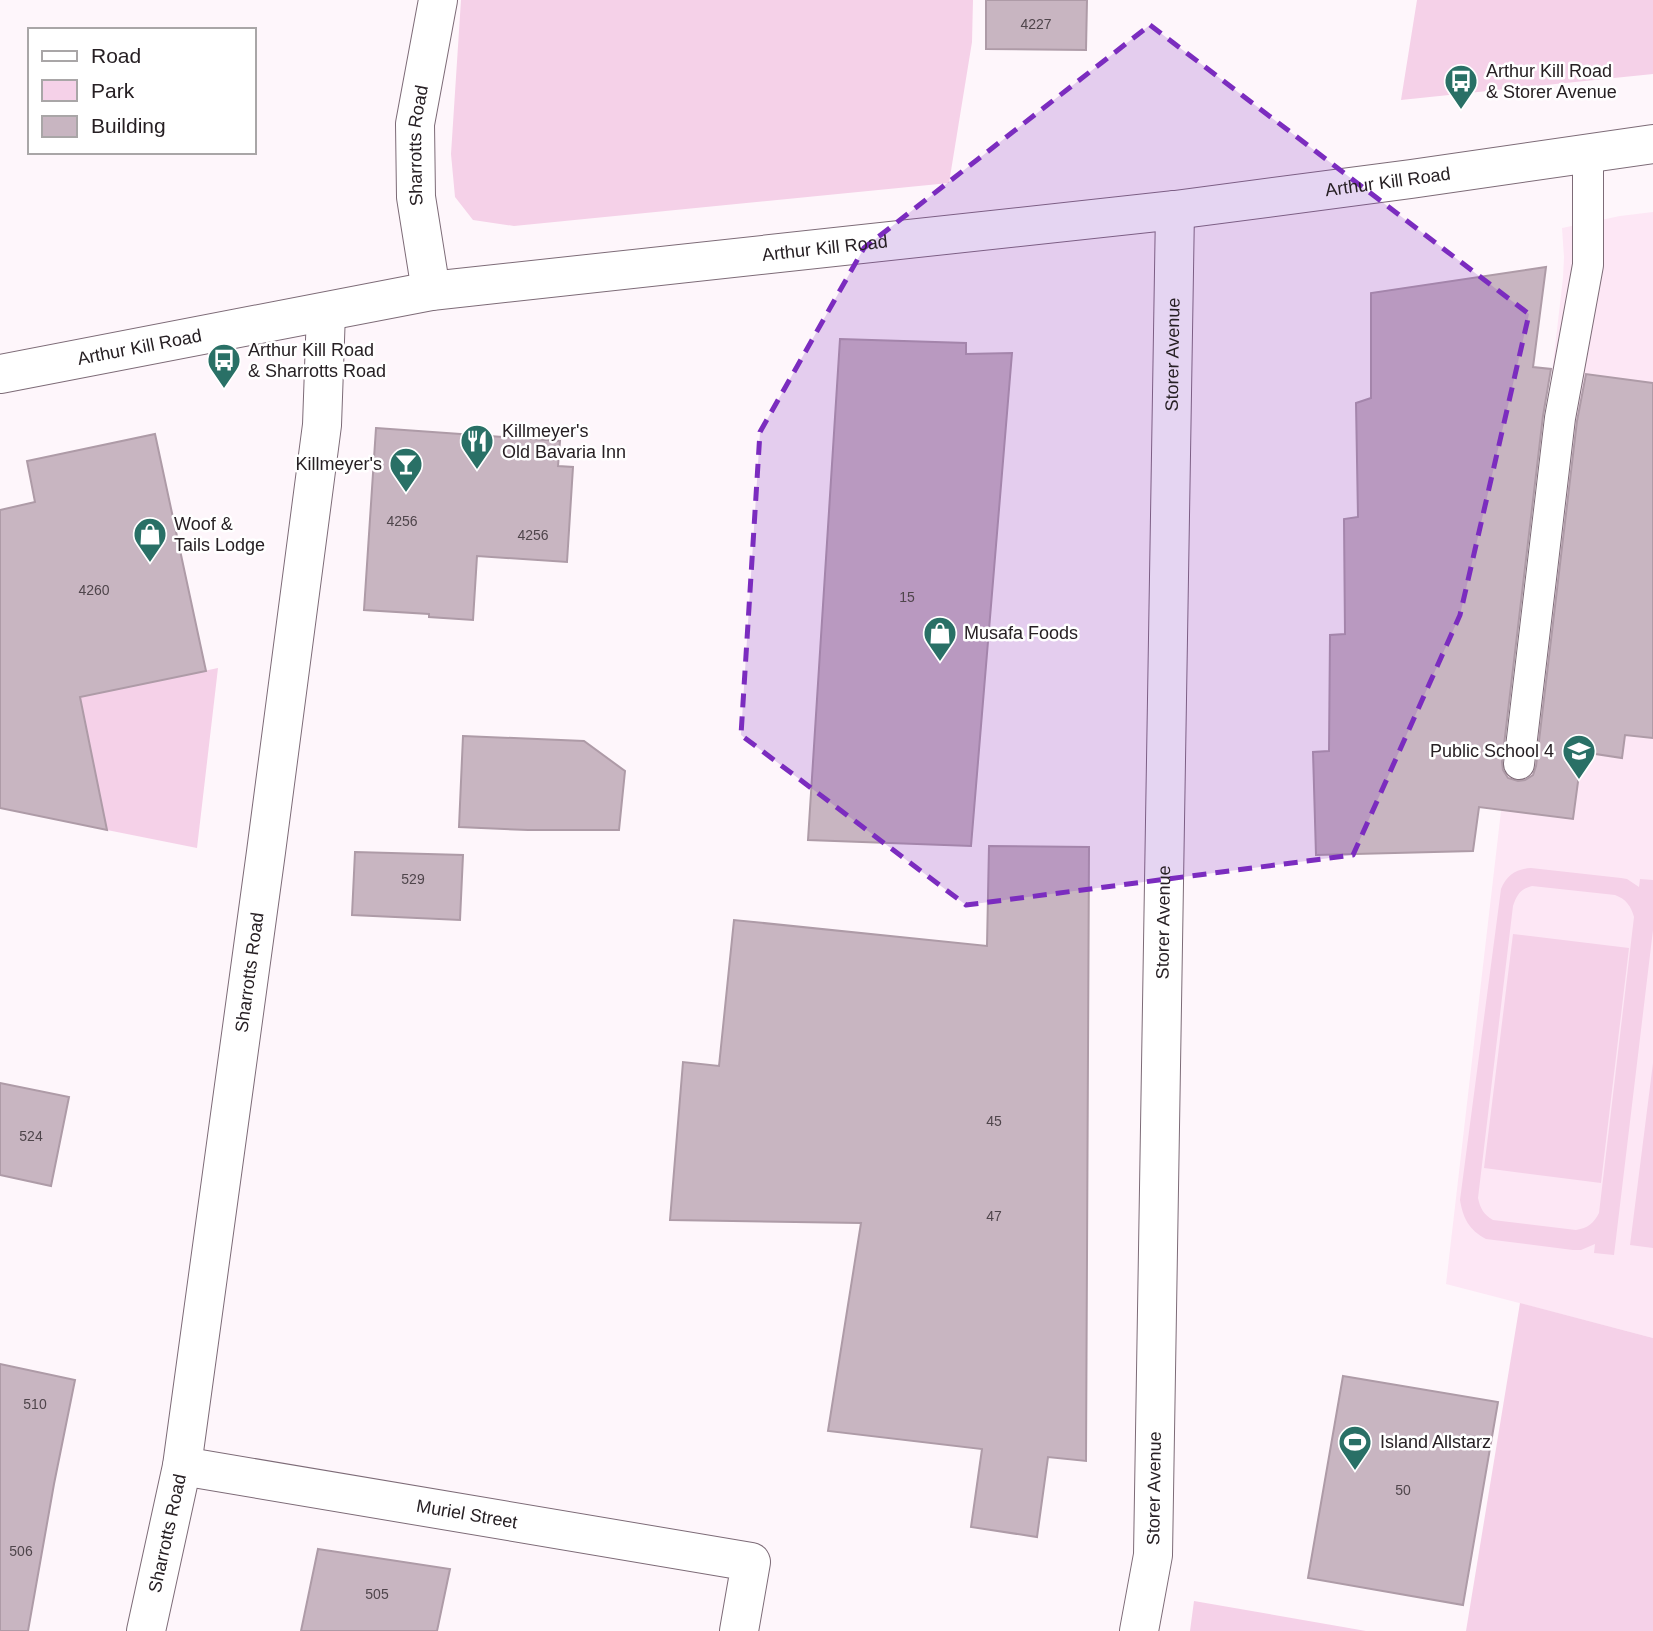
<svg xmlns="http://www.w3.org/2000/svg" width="1653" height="1631" viewBox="0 0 1653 1631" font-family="Arial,sans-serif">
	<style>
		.built { fill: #fde7f5 }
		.green { fill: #f5d1e8; fill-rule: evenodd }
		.building { fill: #c8b5c1; stroke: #ae9ba7; stroke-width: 2 }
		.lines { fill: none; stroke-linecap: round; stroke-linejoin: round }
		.service-casing { stroke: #7d6b77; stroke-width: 32 }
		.minor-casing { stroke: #7d6b77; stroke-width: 40 }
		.tertiary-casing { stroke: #7d6b77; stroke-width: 40 }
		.service { stroke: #fff; stroke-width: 30 }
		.minor { stroke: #fff; stroke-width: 38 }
		.tertiary { stroke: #fff; stroke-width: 38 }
		.marked { fill: #7b2cbf; fill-opacity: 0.2; stroke: #7b2cbf; stroke-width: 5; stroke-dasharray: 14 9; stroke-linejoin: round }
		.labels { text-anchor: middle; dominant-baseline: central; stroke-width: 5; stroke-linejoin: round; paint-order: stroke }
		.number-label { font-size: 14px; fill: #4f454b }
		.poi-label { font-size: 18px; fill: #272024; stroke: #fff; text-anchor: start }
		.street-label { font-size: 18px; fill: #272024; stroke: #fff }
	</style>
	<rect width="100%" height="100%" fill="#fef6fb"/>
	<!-- built -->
	<path class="built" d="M1653,212V1338L1446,1284L1563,278L1564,257L1562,228L1620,216Z"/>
	<!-- green -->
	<path class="green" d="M461,0H973L972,42L949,183L514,226L473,220L455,197L451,154Z
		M1417,0H1653V74L1401,100Z
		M218,668L197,848L107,830L80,697Z
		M1531,868L1621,878L1627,879L1639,887L1640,879L1653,880V930L1614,1255L1594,1253L1595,1244L1581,1250H1573L1486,1239C1469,1230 1463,1218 1460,1200L1501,889C1507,875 1516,869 1531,868ZM1532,886L1615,895C1626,899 1631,906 1634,917L1599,1213C1594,1223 1588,1228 1576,1230L1493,1220C1484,1215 1480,1208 1478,1198L1513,906C1517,895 1520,889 1532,886Z
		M1513,934L1629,948L1601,1183L1484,1168Z
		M1653,1063V1248L1630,1245Z
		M1520,1303L1653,1338V1631H1466Z
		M1194,1601L1366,1631H1190Z"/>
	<!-- building -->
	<path class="building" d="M986,0H1087L1086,50L986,49Z
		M1546,267L1533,367L1551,369L1543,416L1502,762L1503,770L1508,778L1518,781L1525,780L1533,775L1536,766L1577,421L1586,374L1653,383V738L1625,735L1622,758L1582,752L1573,819L1479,807L1473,851L1316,855L1313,752L1329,751L1330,635L1345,634L1344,519L1358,517L1356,403L1371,398V293Z
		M840,339L966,343V354L1012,353L971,846L808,840Z
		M376,428L560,441L558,466L573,467L567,562L477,556L473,620L429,617V614L364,610Z
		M155,434L206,671L80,697L107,830L0,808V510L35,502L27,461Z
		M463,736L584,741L625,771L619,830H528L459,827Z
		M989,846L1089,847L1086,1461L1048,1457L1037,1537L971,1527L982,1449L828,1431L861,1223L670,1220L683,1062L719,1066L734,920L987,946Z
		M355,852L463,855L460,920L352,915Z
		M0,1083L69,1097L51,1186L0,1175Z
		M0,1364L75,1380L54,1484L28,1631H0Z
		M1343,1376L1498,1402L1463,1605L1308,1578Z
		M318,1549L450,1569L437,1631H301Z"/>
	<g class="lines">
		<defs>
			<path id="service" d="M1519,764L1560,418L1588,265V154"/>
			<g id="minor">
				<path id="s1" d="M431,291L416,197L415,124L438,0"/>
				<path id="s2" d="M182,1466L751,1562L739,1631"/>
				<path id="s3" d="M146,1631L182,1466L266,852L322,425L326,312"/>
				<path id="s4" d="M1139,1631L1153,1555L1175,210"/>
			</g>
			<g id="tertiary">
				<path id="s5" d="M0,374L431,291L1175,210L1411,179L1653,144"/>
			</g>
		</defs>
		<!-- service casing -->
		<use href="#service" class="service-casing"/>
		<!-- minor casing -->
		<use href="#minor" class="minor-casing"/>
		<!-- tertiary casing -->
		<use href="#tertiary" class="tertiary-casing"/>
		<!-- service -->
		<use href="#service" class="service"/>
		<!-- minor -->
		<use href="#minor" class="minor"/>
		<!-- tertiary -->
		<use href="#tertiary" class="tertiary"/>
	</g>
	<!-- marked area -->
	<path class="marked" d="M1150,25L1529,314L1460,615L1353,855L966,905L741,735L760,432L864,248Z"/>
	<!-- icons -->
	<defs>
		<symbol id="bus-pin" viewBox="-11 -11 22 30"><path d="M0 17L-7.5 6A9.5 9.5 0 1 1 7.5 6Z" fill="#297066" stroke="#fff"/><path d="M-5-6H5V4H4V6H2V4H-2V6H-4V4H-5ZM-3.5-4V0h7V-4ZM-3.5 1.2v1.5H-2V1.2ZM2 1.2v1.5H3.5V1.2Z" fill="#fff"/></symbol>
		<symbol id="restaurant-pin" viewBox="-11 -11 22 30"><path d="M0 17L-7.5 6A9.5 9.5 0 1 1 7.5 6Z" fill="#297066" stroke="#fff"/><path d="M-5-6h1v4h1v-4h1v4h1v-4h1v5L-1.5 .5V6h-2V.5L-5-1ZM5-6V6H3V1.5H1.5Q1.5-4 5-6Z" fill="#fff"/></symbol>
		<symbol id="bar-pin" viewBox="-11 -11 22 30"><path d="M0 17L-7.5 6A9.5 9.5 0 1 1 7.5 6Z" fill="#297066" stroke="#fff"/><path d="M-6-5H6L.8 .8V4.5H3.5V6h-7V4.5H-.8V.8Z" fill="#fff"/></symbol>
		<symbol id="shop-pin" viewBox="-11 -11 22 30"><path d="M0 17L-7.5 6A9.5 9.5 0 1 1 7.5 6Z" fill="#297066" stroke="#fff"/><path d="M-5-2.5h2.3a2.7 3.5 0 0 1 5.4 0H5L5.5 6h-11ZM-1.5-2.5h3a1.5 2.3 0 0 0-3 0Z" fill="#fff"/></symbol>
		<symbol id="school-pin" viewBox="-11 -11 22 30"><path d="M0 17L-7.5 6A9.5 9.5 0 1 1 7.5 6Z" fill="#297066" stroke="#fff"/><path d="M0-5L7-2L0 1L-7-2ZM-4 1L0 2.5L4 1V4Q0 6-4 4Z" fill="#fff"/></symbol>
		<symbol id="stadium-pin" viewBox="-11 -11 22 30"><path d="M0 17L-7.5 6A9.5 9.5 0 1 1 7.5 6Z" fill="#297066" stroke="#fff"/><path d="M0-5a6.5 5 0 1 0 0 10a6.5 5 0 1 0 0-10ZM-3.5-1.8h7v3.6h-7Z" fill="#fff"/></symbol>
	</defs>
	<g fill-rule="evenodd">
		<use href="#bus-pin" x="1442" y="62" width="38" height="52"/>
		<use href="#bus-pin" x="205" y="341" width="38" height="52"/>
		<use href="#restaurant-pin" x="458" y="422" width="38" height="52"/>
		<use href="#bar-pin" x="387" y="445" width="38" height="52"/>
		<use href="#shop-pin" x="131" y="515" width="38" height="52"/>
		<use href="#shop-pin" x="921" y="614" width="38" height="52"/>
		<use href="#school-pin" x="1560" y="732" width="38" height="52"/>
		<use href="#stadium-pin" x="1336" y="1423" width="38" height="52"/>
	</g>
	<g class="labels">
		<!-- number labels -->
		<g class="number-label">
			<text x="1036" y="24">4227</text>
			<text x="402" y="521">4256</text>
			<text x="533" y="535">4256</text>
			<text x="94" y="590">4260</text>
			<text x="907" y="597">15</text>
			<text x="413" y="879">529</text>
			<text x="994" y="1121">45</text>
			<text x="31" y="1136">524</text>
			<text x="994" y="1216">47</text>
			<text x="35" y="1404">510</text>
			<text x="1403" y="1490">50</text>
			<text x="21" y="1551">506</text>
			<text x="377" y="1594">505</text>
		</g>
		<!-- poi labels -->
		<g class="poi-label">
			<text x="1486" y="71">Arthur Kill Road<tspan x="1486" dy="21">&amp; Storer Avenue</tspan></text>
			<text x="248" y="350">Arthur Kill Road<tspan x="248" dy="21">&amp; Sharrotts Road</tspan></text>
			<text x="502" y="431">Killmeyer's<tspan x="502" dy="21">Old Bavaria Inn</tspan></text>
			<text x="382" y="464" text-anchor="end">Killmeyer's</text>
			<text x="174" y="524">Woof &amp;<tspan x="174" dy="21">Tails Lodge</tspan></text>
			<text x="964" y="633">Musafa Foods</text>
			<text x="1554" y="751" text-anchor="end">Public School 4</text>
			<text x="1380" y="1442">Island Allstarz</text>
		</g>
		<!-- street labels -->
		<g class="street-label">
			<text stroke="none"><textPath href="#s1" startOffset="147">Sharrotts Road</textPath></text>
			<text stroke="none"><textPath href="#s5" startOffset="1402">Arthur Kill Road</textPath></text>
			<text stroke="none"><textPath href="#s5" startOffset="835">Arthur Kill Road</textPath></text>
			<text stroke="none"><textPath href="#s5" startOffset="142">Arthur Kill Road</textPath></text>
			<text stroke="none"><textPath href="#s4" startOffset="1278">Storer Avenue</textPath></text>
			<text stroke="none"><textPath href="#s4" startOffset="710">Storer Avenue</textPath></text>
			<text stroke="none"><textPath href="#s3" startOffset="667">Sharrotts Road</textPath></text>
			<text stroke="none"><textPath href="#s4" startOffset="144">Storer Avenue</textPath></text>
			<text stroke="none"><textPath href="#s2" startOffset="289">Muriel Street</textPath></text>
			<text stroke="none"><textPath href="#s3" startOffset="100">Sharrotts Road</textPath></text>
		</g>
	</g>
	<!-- legend -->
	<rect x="28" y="28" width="228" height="126" fill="#ffffff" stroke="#a9a6a7" stroke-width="2"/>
	<rect x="42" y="51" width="35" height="10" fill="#ffffff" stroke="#a9a6a7" stroke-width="2"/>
	<text x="91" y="63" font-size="21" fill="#272024">Road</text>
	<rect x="42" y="80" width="35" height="21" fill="#f5d1e8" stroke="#a9a6a7" stroke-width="2"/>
	<text x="91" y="98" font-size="21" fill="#272024">Park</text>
	<rect x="42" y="116" width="35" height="21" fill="#c8b5c1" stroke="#a9a6a7" stroke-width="2"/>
	<text x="91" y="133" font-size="21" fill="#272024">Building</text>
</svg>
